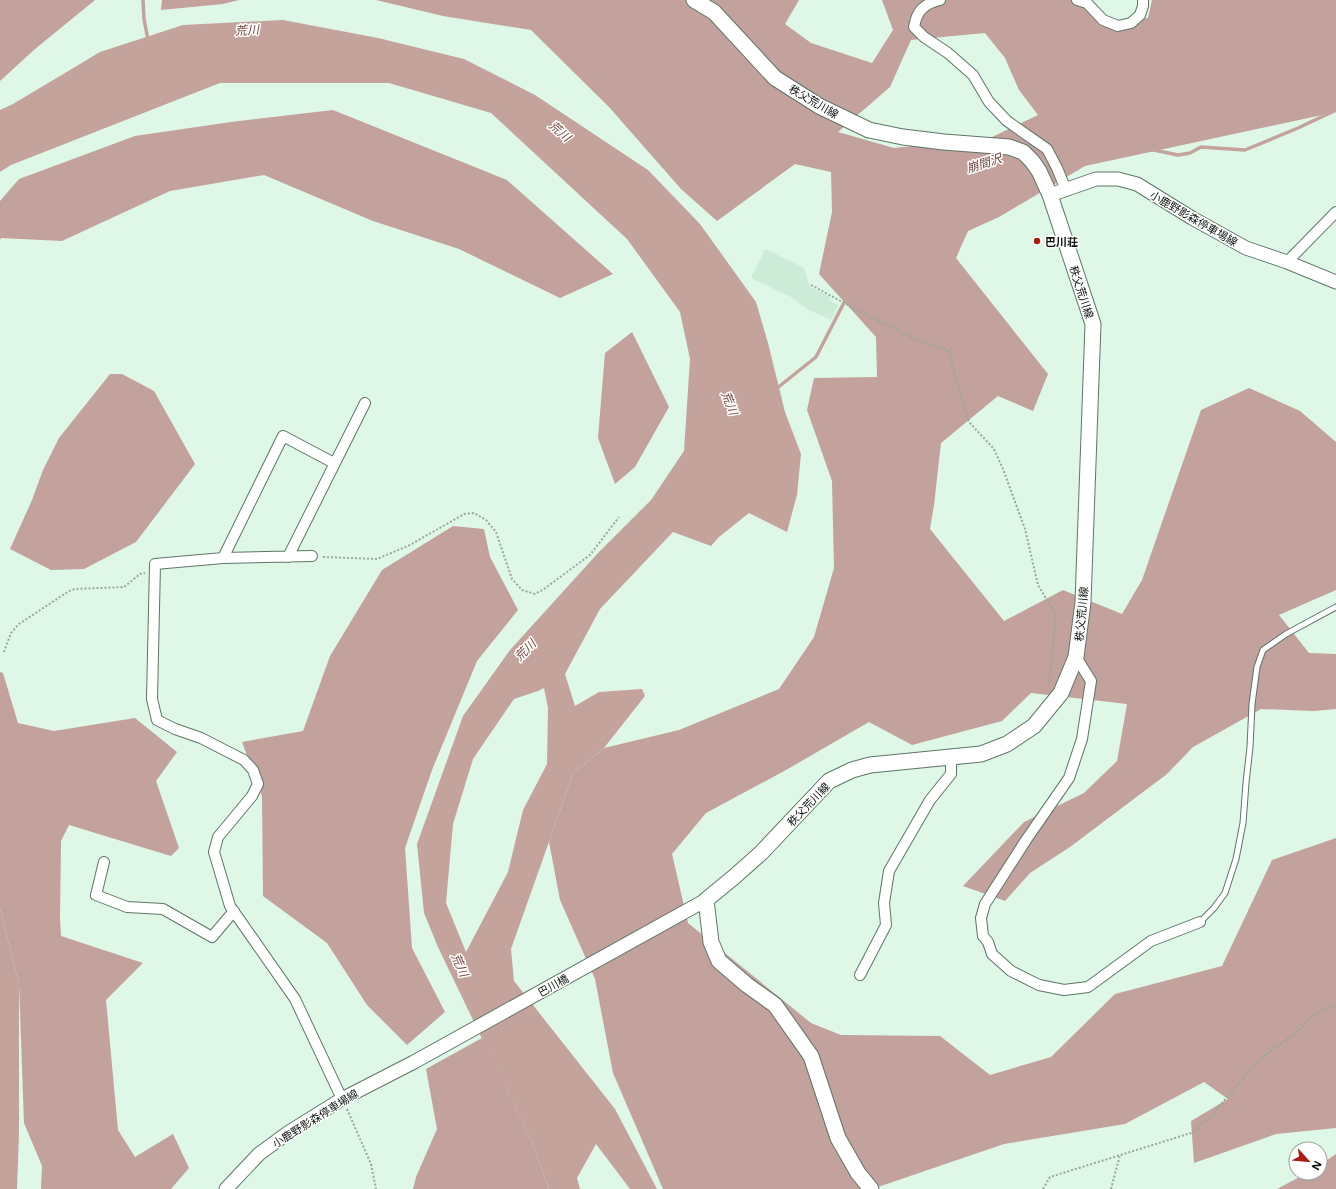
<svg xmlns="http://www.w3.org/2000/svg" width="1336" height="1189" viewBox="0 0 1336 1189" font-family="'Noto Sans','Noto Sans JP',sans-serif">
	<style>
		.built { fill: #ccecd8 }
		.forest { fill: #c3a19c; fill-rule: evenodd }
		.water { fill: #c5a39d; fill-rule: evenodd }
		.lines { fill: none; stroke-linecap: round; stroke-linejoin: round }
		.stream { stroke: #c5a39d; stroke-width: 3.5 }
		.lane-casing { stroke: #5f7567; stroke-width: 7 }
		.street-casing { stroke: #5f7567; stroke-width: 12 }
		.secondary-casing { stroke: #5f7567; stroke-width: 15 }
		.primary-casing { stroke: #5f7567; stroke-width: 17 }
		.path { stroke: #96a99c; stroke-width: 2; stroke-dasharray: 2 2; stroke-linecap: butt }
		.lane { stroke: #fff; stroke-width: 5 }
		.street { stroke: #fff; stroke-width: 10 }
		.secondary { stroke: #fff; stroke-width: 13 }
		.primary { stroke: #fff; stroke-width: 15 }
		.poi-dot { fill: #ac1b12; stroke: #fff; stroke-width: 1.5 }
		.labels { text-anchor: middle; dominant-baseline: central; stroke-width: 3; stroke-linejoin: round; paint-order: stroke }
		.street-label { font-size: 11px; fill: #0b130e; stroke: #fff }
		.poi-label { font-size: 11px; font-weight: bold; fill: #0b130e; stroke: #fff; text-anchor: start }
		.water-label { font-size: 12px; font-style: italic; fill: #73413a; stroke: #fff }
	</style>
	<rect width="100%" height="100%" fill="#def7e7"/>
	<!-- built -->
	<path class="built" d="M765,249L804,268L810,287L830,297L829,300L838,305L831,320L809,310L791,297L751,278Z"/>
	<!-- forest -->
	<path class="forest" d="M0,0H95L35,49L0,81Z
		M162,0H239L223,4L161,10Z
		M376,0H799L785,24L811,43L872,63L893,30L882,0H880H1086L1098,24L1148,18L1152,0H1336V112L1085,166L999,217L968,231L956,258L1048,374L1033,411L998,396L941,443L934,505L930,529L1004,621L1063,590L1122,614L1142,580L1201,410L1249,388L1300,411L1336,442V590L1279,615L1309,653L1336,654V709L1314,711L1261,709L1193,747L1167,774L1070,847L1030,873L1005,901L963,886L1024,822L1084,793L1117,761L1127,704L1031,693L1002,721L912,745L869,722L786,770L706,813L672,854L688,923L811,1023L841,1035L940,1036L990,1075L1051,1057L1115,994L1222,966L1272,860L1336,838V1128L1276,1134L1194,1163L1191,1121L1228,1099L1204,1082L1125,1124L1004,1144L872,1189H663L613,1073L595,979L560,900L549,842L573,774L604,748L679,730L779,689L814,637L834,568L832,481L807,410L814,378L877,377L876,337L819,274L832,212L831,172L795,164L717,221L681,189L609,107L531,30L443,16ZM985,33L1005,58L1019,90L1038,115L990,138L894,148L838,132L890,87L911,40Z
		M333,110L507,180L613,274L560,298L459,249L373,221L264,175L170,191L62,241L1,238L0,240V201L19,179L135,136L231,122Z
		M632,332L669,407L635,467L615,484L598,438L605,353Z
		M110,374H122L154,391L195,464L136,542L84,569L51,570L10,549L32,500L43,470L59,438Z
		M453,526L484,529L490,557L518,610L477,661L432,770L405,848L412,948L445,1012L407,1045L367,1005L327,943L263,896L262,796L242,742L303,731L330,656L382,570Z
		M0,672L3,673L18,723L54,731L135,718L177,752L156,781L179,848L171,856L69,825L61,841L60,919L61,936L143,963L106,1000L118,1130L135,1157L173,1134L189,1168L171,1189H41L42,1166L24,1123L19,984L0,908Z
		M482,1038L532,1143L549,1189H413L416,1177L437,1129L426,1069Z
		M1336,1154V1189H1277L1307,1173H1320V1165Z"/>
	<!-- water -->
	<path class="water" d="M283,20L378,38L464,59L535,95L648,170L700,224L756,302L768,343L785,412L801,454L797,495L787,532L749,513L719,537L711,546L673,532L600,609L565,674L575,706L599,692L642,689L645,696L604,748L573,774L511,949L514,981L615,1109L657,1189H630L596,1144L577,1178L580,1189H549L532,1143L438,947L424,913L417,844L463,716L510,650L598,553L651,500L684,451L690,359L680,312L627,239L491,113L389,83H220L11,165L0,172V110L13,104L100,52L183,25ZM544,688L548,708L547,764L523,810L508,872L466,952L446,903L453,824L473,759L514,699L538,691Z
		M0,908L19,984V1134L17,1189H0Z"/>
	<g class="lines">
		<!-- stream -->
		<path class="stream" d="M143,0L144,19L148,40
			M1037,161L1104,150L1139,147L1178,155L1190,153L1201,147L1245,150L1298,128L1336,110
			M776,389L816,357L866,260L901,220L938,194L974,176L1004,167L1027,163"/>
		<defs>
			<path id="lane" d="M1200,922L1214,908L1225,893L1236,859L1243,823L1246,783L1250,747L1252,704L1257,667L1263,650L1286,634L1336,607"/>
			<path id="street" d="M940,0C924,4 917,10 914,27L924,37L948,53L973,75L989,102L1007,121L1047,149L1057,168L1066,190
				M1077,0L1087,3L1103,20L1118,26L1131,23L1140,15L1143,6V0
				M1287,262L1336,212
				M312,556L223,558L155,564L152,699L157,720L175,729L201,738L244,760L253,770L258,784L252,796L218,837L214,852L230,906L295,999L342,1099
				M288,557L365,403
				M223,558L283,436L334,463
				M1076,657L1091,681L1082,739L1069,778L1026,840L985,904L981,918L983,936L988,942L992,954L1011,971L1039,985L1064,990L1088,987L1151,941L1200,922
				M104,862L96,895L127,907L163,909L212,937L234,911
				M860,975L886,925L884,903L889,871L930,800L951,774V757"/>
			<path id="secondary" d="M1050,195L1096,179H1118L1137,184L1192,218L1246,248L1287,262L1336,282
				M226,1189L259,1154L289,1132L342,1099L414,1062L706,900"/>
			<path id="primary" d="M694,0L714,12L775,78L819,106L869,130L903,137L944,142L1009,147L1023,152L1032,161L1039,171L1050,195L1093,324L1083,602L1076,657L1061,693L1034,726L1007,744L981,754L870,765L852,770L829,781L761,853L734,877L706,900L711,942L719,961L747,985L775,1005L811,1056L838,1138L858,1173L871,1189"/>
		</defs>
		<!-- lane casing -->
		<use href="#lane" class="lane-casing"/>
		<!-- street casing -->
		<use href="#street" class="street-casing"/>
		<!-- secondary casing -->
		<use href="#secondary" class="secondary-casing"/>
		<!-- primary casing -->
		<use href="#primary" class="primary-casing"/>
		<!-- path -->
		<path class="path" d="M811,285L857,310L915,339L948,350L969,422L994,449L1003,469L1025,529L1038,585L1056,615L1049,685
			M323,557L377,559L410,545L464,514L474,513L486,520L496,532L512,579L522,590L535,594L544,589L590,555L619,517
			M4,652L11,633L19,624L69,591L75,589L124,587L140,574L145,573
			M347,1109L371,1164L376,1189
			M1043,1189L1050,1177L1191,1133L1212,1115L1257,1062L1273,1049L1295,1034L1317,1012L1336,1006
			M1111,1189L1120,1155"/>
		<!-- lane -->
		<use href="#lane" class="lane"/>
		<!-- street -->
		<use href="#street" class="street"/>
		<!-- secondary -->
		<use href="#secondary" class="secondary"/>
		<!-- primary -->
		<use href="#primary" class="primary"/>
	</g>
	<!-- markers -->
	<circle class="poi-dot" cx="1037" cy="241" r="4"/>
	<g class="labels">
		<!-- street labels -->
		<g class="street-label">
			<text transform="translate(814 101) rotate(30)">秩父荒川線</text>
			<text transform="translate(1194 218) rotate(30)">小鹿野影森停車場線</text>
			<text transform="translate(1082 292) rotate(72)">秩父荒川線</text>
			<text transform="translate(1081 614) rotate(-85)">秩父荒川線</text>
			<text transform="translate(808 804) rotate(-46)">秩父荒川線</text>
			<text transform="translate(553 985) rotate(-29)">巴川橋</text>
			<text transform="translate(315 1118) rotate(-32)">小鹿野影森停車場線</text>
		</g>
		<!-- poi labels -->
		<g class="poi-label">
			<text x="1045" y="241">巴川荘</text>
		</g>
		<!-- water labels -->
		<g class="water-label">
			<text transform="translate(247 30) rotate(-4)">荒川</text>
			<text transform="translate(560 131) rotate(40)">荒川</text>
			<text transform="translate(984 163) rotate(-18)">崩間沢</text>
			<text transform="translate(730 403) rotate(68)">荒川</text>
			<text transform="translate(525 650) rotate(-45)">荒川</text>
			<text transform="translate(460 965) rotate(66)">荒川</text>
		</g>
	</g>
	<!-- north arrow -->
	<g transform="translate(1308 1161) rotate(117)"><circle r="19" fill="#ffffff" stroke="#9da19f"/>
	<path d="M0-3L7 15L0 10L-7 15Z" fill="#ac1b12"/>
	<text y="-6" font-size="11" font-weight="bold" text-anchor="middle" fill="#0b130e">N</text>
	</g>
</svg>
